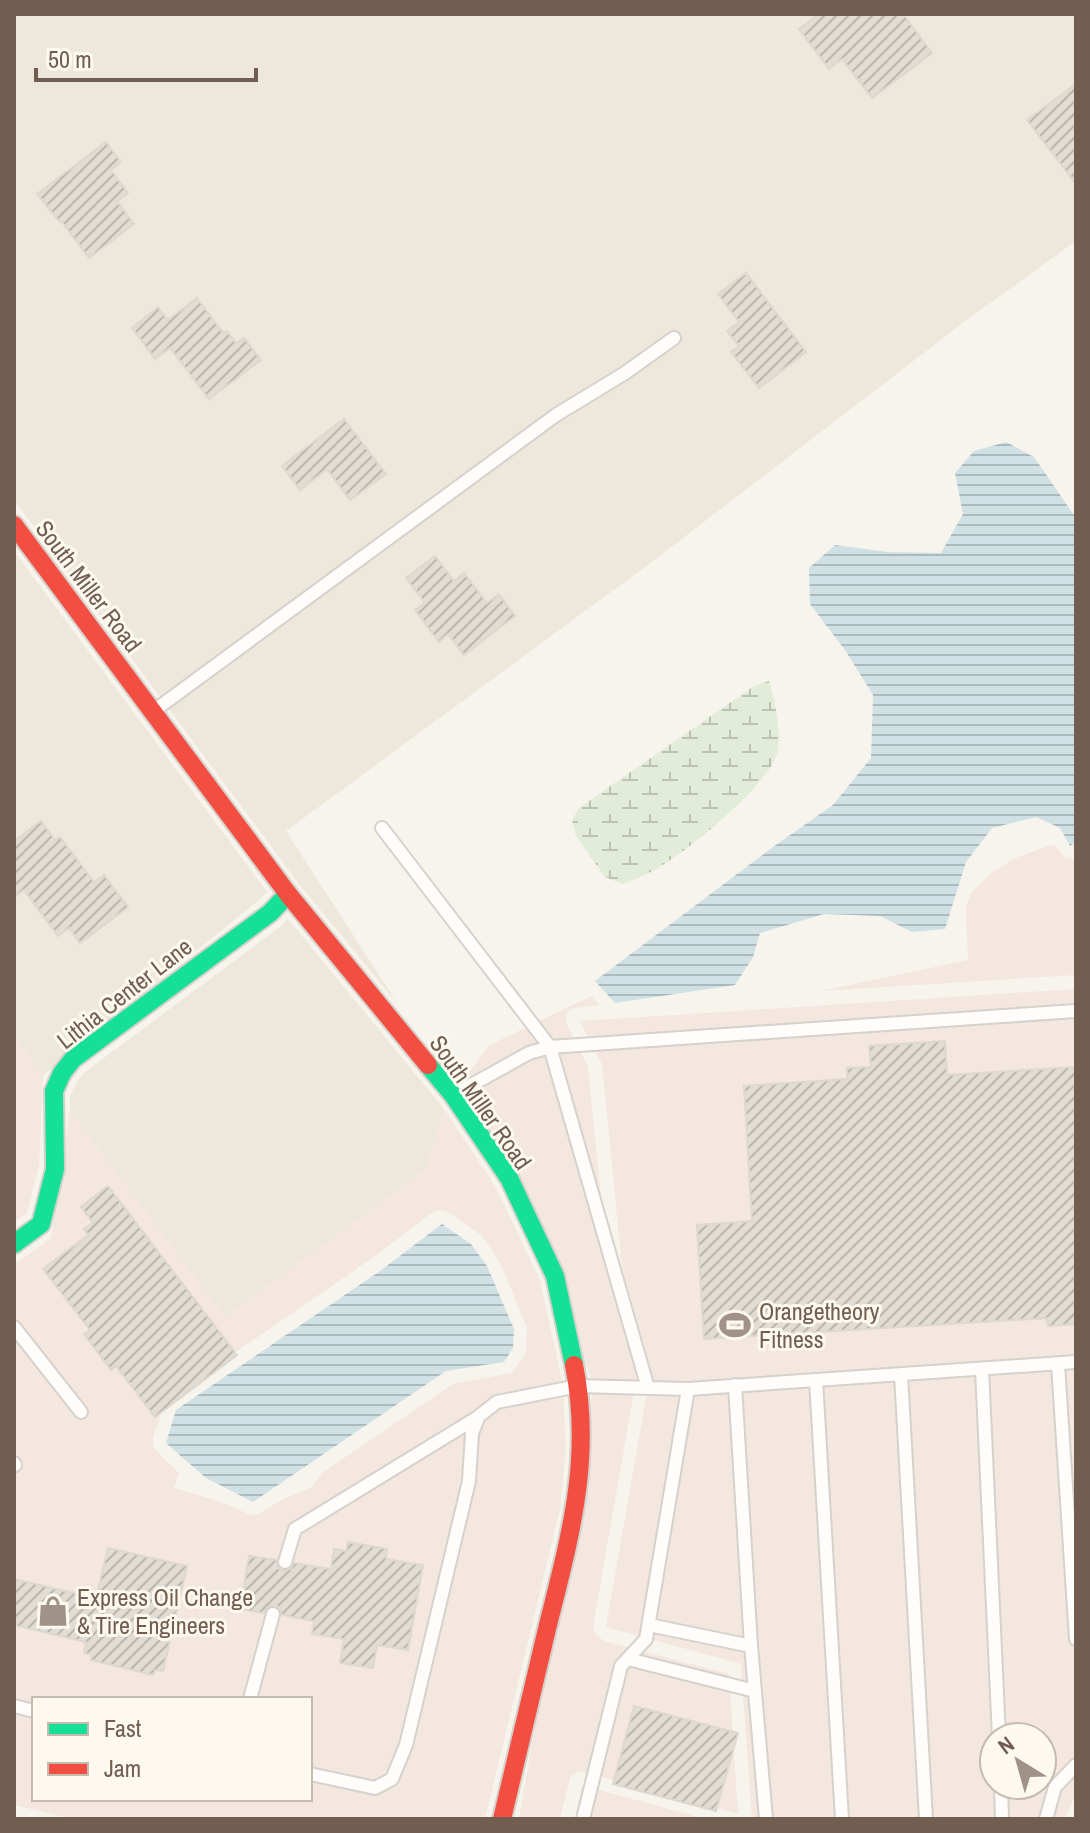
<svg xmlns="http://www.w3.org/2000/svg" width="1090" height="1833" viewBox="0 0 1090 1833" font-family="'Archivo Narrow',sans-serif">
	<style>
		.residential { fill: #eee7db }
		.commercial { fill: #f3e7df; fill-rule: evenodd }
		.wetland { fill: url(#wetland-marsh) }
		.water { fill: url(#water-rules) }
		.building { fill: url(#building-hatch); stroke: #ded8d0; stroke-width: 2 }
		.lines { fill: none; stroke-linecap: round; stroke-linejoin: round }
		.lane-casing { stroke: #d5d1cb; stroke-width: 16 }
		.fast-casing { stroke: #d6d1cb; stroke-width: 22 }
		.jam-casing { stroke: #d6d1cb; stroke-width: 22 }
		.lane { stroke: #fefdfc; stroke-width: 12 }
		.fast { stroke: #16e098; stroke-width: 18 }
		.jam { stroke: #f24e42; stroke-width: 18 }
		.labels { text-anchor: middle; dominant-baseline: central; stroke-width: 6; stroke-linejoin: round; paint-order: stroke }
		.street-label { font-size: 24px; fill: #715e50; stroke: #fdf9ef }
		.poi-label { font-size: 24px; fill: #715e50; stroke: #fdf9ef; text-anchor: start }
	</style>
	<defs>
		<pattern id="wetland-marsh" width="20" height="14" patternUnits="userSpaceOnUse" patternTransform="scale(2)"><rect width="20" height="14" fill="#e2ecd9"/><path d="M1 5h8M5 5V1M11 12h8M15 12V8" fill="none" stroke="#bcc2b2"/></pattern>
		<pattern id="water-rules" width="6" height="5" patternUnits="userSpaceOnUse" patternTransform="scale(2)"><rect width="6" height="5" fill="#d0e1e5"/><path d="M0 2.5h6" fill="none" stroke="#adbabc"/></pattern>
		<pattern id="building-hatch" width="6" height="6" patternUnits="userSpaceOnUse" patternTransform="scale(2)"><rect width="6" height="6" fill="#e1dcd4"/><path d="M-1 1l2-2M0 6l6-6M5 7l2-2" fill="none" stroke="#bbb6ae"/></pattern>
	</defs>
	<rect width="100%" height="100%" fill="#f6f4ed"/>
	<!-- residential -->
	<path class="residential" d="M14,14H1076V241L968,319L653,561L286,831L397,1003L299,884L14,500Z
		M14,551L267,892L259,900L43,1075L14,1036Z
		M288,919L444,1109L426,1169L225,1317L70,1111V1096L76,1083L85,1072L280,927Z"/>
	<!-- commercial -->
	<path class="commercial" d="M1051,845L1056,846L1065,858L1076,859V975L821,991L968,960L966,908L971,893L990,874L1015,858Z
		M1076,989V1793L1065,1819H752L741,1664L606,1627L651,1369L622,1267L602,1064L580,1021ZM994,1737H1042V1785H994Z
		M591,996L600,1005L573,1008L567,1013L566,1022L588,1067L608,1266L638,1368L593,1627L596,1635L604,1641L729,1674L738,1814L584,1772H576L570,1777L560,1819H519L594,1384L462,1082L490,1045Z
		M14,1036L43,1075L39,1165L27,1213L14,1222Z
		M444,1109L495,1186L540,1280L563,1386L566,1450L560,1509L485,1819H74L14,1805V1265L51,1238L70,1111L225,1317L426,1169ZM441,1210L448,1212L482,1236L500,1262L527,1328L526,1353L512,1373L453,1384L322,1473L311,1488L283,1499L257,1515L248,1514L224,1503L174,1488L179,1473L158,1453L153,1446V1437L166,1400L371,1259L433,1212ZM34,1699H310V1799H34Z
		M582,1785L705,1819H575Z"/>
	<!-- wetland -->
	<path class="wetland" d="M769,681C775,700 782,734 777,754C767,786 687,852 656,869C646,875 634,879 623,884L605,877L576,836L572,820L579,808L754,686Z"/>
	<!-- water -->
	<path class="water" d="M1006,442L1034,457L1076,518V842L1070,846L1060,828L1036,817L992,828L966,862L945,929L912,932L880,916L824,914L760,933L753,957L735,985L615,1003L595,981L773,847L833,805L871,758L873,695L845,650L810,604L809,568L835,545L888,552L941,553L963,514L955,473L974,451Z
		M442,1224L471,1244L487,1266L514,1329L513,1348L504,1362L446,1371L253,1502L206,1478L166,1443L176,1410L380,1271Z"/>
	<!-- building -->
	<path class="building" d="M819,14H903L932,53L872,98L842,59L829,69L799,29Z
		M1076,84V184L1027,120Z
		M106,142L121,162L111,170L128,193L117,201L134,224L89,258L62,222L58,220L37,194Z
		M746,273L806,352L759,388L731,352L739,346L727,331L739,322L718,294Z
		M197,298L224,334L227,331L236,343L244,338L261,360L209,399L170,348L155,359L132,328L158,307L168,320Z
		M344,419L386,474L350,500L327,469L300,490L282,466Z
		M435,556L454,581L464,573L487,603L499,594L515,616L464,655L448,634L439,642L415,610L425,603L406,578Z
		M41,821L55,840L60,837L94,882L104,875L128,907L80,943L69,928L58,936L24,890L14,897V841Z
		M945,1041L947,1075L1076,1067V1324L1048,1326L1047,1318L704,1339L697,1225L752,1221L744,1086L847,1079V1068L871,1067L869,1046Z
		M108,1186L237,1355L155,1417L116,1366L111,1370L84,1334L90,1330L43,1269L88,1235L84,1229L93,1223L81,1207Z
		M348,1542L387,1549L386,1559L423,1565L408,1650L377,1645L373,1668L340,1663L344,1639L312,1634L314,1621L282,1615L280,1608L275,1605L267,1607L264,1613L240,1609L249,1556L276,1560L278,1568L283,1571L291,1569L294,1563L331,1569L334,1549L346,1551Z
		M108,1548L187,1566L163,1671L155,1670L153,1675L91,1660L92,1655L84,1653L86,1642L14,1625V1579L96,1598Z
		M634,1706L738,1733L716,1811L613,1784Z"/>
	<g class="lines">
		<defs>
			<path id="lane" d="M155,710L556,415L625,373L674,338
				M382,828L550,1047L1076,1011
				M455,1094L529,1053L550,1047L648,1388
				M14,1327L81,1412
				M1058,1364L1076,1639
				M982,1369L999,1737
				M901,1374L926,1819
				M816,1380L842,1819
				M735,1385L751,1646L766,1819
				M688,1389L1076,1362
				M14,1463L15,1465
				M285,1562L295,1529L478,1417
				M649,1625L751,1646
				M628,1659L755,1691
				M250,1699L273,1614
				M14,1706L34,1711
				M310,1774L375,1788L392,1779L406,1745L469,1481L472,1433L479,1416L497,1402L578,1386L688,1389L646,1639L621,1666L583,1819
				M1001,1785L1002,1819
				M1046,1819L1055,1787L1076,1765"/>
			<path id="fast" d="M428,1065L453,1095L509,1178L555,1276L574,1365
				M14,1244L41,1224L55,1169L54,1091L62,1073L73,1059L270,913L288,894"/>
			<path id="jam" d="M14,525L288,894L428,1065
				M502,1819C517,1756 532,1693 547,1629C569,1540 593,1459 574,1365"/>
		</defs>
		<!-- lane casing -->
		<use href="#lane" class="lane-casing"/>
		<!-- fast casing -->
		<use href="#fast" class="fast-casing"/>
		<!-- jam casing -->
		<use href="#jam" class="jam-casing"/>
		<!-- lane -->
		<use href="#lane" class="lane"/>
		<!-- fast -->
		<use href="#fast" class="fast"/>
		<!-- jam -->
		<use href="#jam" class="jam"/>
	</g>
	<!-- icons -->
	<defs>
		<symbol id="stadium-bare" viewBox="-9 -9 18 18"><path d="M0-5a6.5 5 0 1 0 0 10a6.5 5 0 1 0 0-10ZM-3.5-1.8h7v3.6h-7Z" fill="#a09287" stroke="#fdf9ef" stroke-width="2.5" paint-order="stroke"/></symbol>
		<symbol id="shop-bare" viewBox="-9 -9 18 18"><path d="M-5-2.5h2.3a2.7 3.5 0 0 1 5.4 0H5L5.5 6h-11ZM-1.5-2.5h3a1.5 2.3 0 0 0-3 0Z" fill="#a09287" stroke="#fdf9ef" stroke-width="2.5" paint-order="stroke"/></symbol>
	</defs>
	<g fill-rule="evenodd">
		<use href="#stadium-bare" x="713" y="1303" width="44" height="44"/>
		<use href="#shop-bare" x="31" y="1589" width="44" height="44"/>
	</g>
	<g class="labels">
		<!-- street labels -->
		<g class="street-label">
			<text transform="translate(89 586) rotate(53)">South Miller Road</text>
			<text transform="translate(124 993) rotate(-38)">Lithia Center Lane</text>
			<text transform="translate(481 1102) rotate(55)">South Miller Road</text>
		</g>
		<!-- poi labels -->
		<g class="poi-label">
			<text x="759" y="1311">Orangetheory<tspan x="759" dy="28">Fitness</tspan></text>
			<text x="77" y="1597">Express Oil Change<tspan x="77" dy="28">&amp; Tire Engineers</tspan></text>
		</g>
	</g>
	<!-- border -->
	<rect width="1090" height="1833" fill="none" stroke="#715e50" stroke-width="32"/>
	<!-- legend -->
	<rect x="32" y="1697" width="280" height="104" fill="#fdf9ef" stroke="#c5bbaf" stroke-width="2"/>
	<rect x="48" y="1723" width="40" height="12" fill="#16e098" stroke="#c5bbaf" stroke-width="2"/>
	<text x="104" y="1737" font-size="24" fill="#715e50">Fast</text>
	<rect x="48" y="1763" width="40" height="12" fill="#f24e42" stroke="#c5bbaf" stroke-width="2"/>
	<text x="104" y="1777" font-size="24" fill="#715e50">Jam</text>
	<!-- north arrow -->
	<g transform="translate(1018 1761) rotate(323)"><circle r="38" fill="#fdf9ef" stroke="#c5bbaf" stroke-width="2"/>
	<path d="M0-6L14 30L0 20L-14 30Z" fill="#a09287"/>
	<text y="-12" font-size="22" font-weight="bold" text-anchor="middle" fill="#715e50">N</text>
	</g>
	<!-- scale -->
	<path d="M36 68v12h220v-12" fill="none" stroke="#715e50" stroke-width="4"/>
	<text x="48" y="68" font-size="24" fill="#715e50" stroke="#fdf9ef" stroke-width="6" paint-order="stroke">50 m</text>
</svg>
